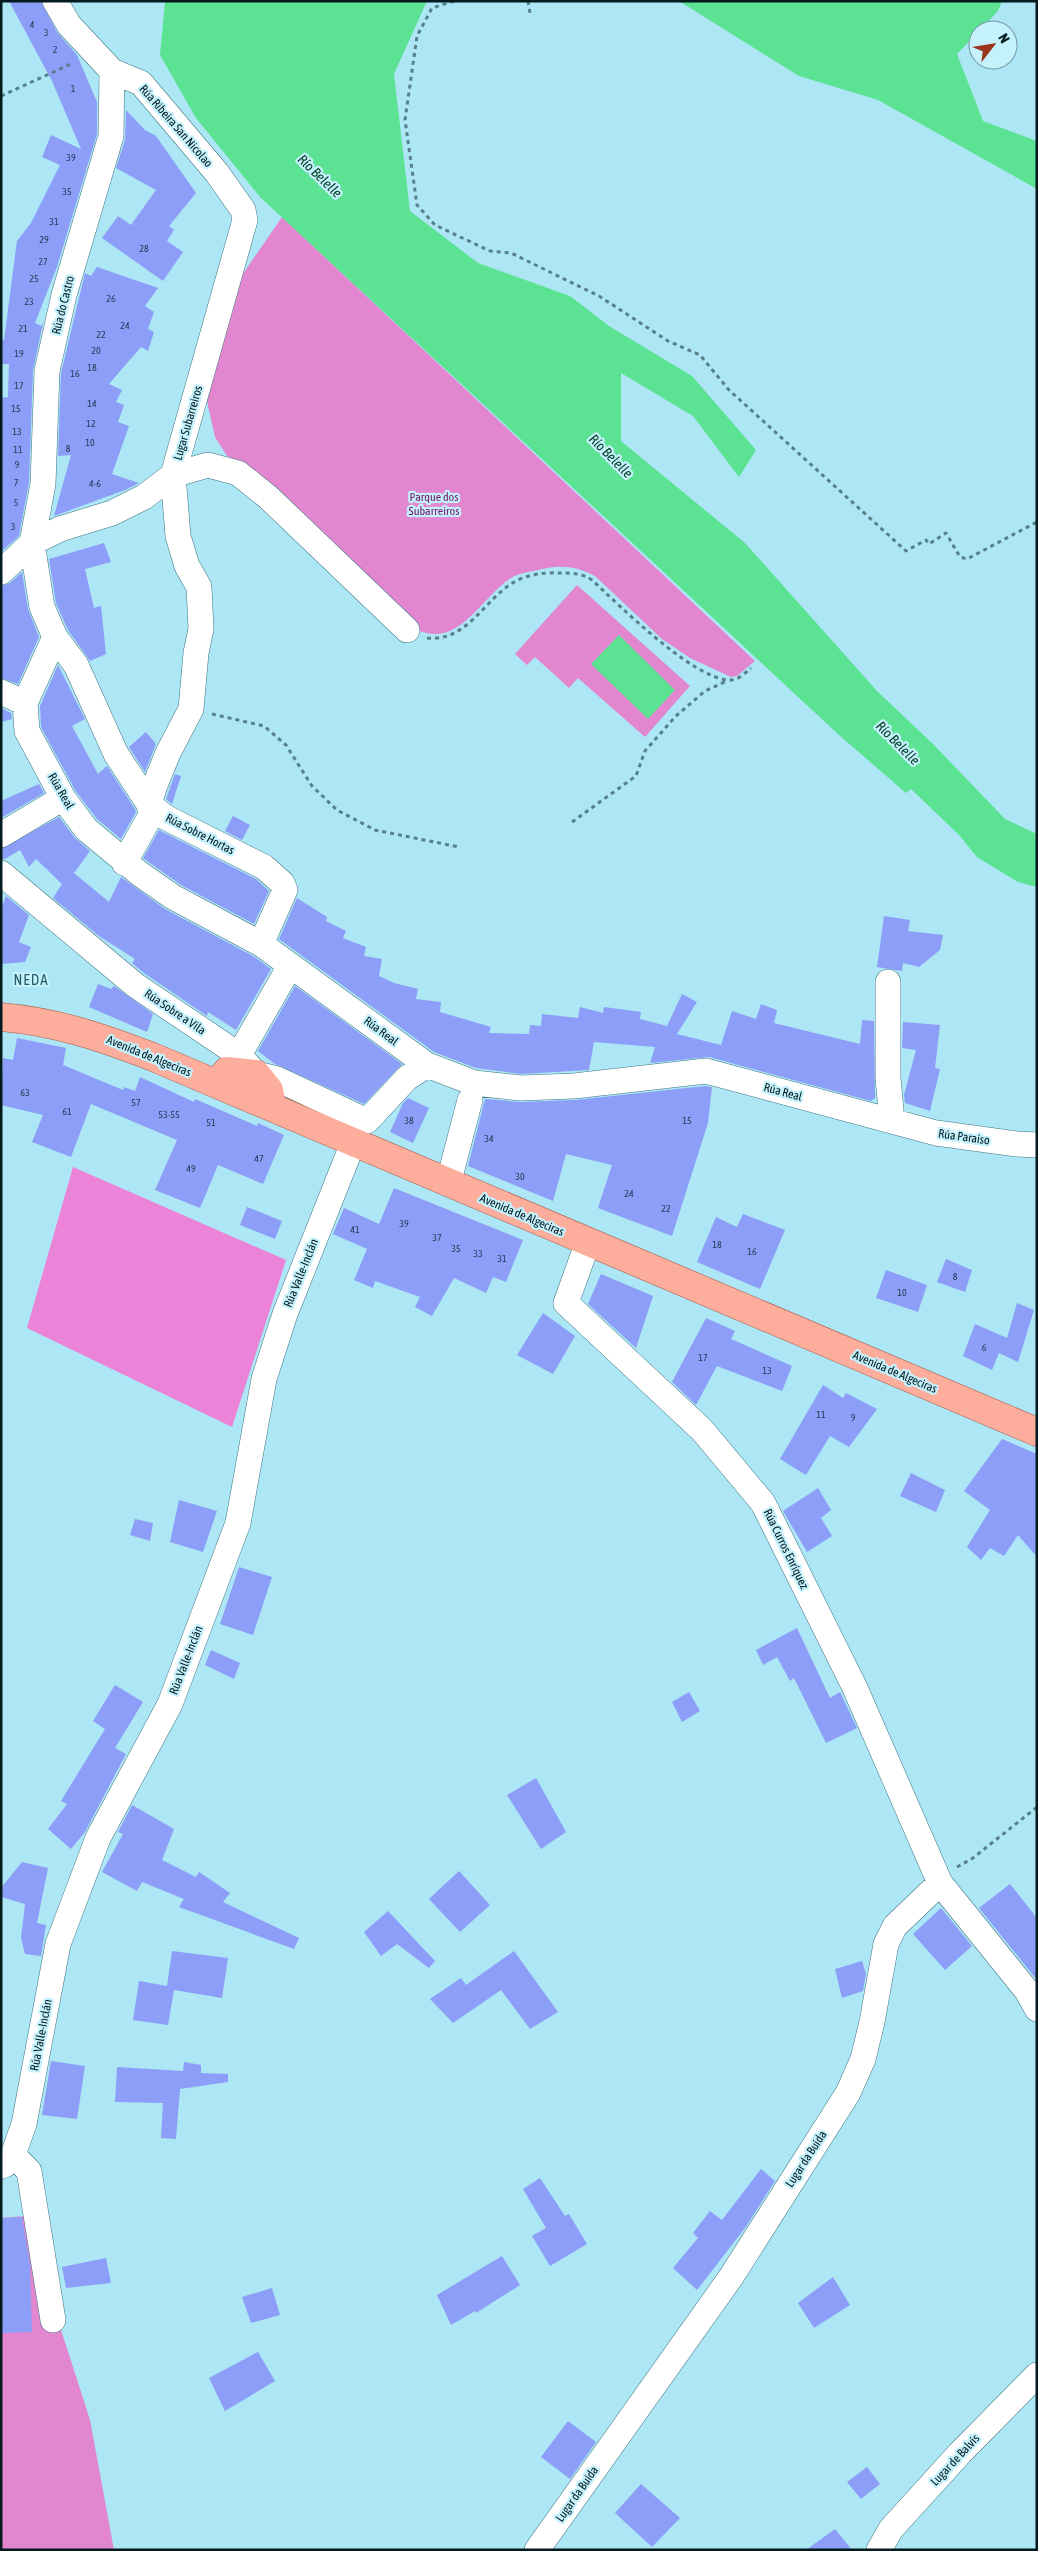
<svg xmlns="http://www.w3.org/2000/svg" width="1038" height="2551" viewBox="0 0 1038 2551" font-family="'Asap Condensed',sans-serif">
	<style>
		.green { fill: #e286d0 }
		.forest { fill: #eb83d8 }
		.water { fill: #5ce293 }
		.building { fill: #8c9ef7 }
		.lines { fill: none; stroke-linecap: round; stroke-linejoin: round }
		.minor-casing { stroke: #3e7581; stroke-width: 26 }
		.major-casing { stroke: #a45644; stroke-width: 29 }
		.path { stroke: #58808a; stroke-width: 3; stroke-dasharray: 4 4; stroke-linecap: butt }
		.minor { stroke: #fff; stroke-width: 25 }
		.major { stroke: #fcad9b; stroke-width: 28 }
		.labels { text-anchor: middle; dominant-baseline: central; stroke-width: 4.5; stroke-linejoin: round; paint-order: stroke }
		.number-label { font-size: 10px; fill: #253b55 }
		.street-label { font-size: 12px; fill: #031a1f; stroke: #c4f1fc }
		.park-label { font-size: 12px; fill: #731566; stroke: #c4f1fc }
		.water-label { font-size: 14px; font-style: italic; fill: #023d1f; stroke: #c4f1fc }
		.quarter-label { font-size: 15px; letter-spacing: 1px; fill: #265e6a; stroke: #c4f1fc }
	</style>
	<rect width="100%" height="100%" fill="#ade6f4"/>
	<!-- green -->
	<path class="green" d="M282,217L755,661L737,676L731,677L690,658L662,639L595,576C579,568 566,565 547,568C535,571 521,572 511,578C481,597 459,649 417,630L238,462L227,456L215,437L205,392L236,284Z
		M577,585L690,686L645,737L578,678L569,688L535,657L527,665L515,654Z
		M49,2214L58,2291L54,2308L90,2420L114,2550H1V2218Z"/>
	<!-- forest -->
	<path class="forest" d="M73,1167L286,1260L232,1427L27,1328Z"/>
	<!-- water -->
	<path class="water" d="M165,1H427L394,74L410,211L478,263L570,296L609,326L692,376L756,450L739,477L693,416L621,373V441L745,543L877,691L933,744L1005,819L1037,834V887L1018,882L977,857L959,835L911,789L906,793L839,735L260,197L196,118L160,55Z
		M679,1H1002L998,11L957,54L983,121L1037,141V189L878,100L799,76Z
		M619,635L675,690L648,719L591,664Z"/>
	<!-- building -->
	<path class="building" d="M9,1H41L57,32L77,55L97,102V134L57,267L35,323L41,326L43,323L33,370L29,482L19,536L1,552V398L8,397L9,364H1V340H4L17,241L31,223L60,165L42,157L51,135L81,149L52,81Z
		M126,110L145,130L156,136L196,193L169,226L174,230L167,241L183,252L163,281L102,238L118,216L131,225L156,190L116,168L125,140Z
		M97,267L158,288L145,306L154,312L148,329L154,332L148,351L141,347L109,384L122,390L116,402L124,405L118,422L129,426L112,474L139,483L125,490L54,516L71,455L58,456L61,373L85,273L91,276Z
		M104,543L111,562L85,569L94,608L101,606L106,654L90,661L68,630L56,603L49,559Z
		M22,572L28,609L39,637L18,684L1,678V586L10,583Z
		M58,665L85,719L72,726L98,774L107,766L135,809L136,812L121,839L97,819L75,790L41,727L40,706Z
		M1,708L11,713L12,719L1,722Z
		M146,732L156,744L145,772L129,747Z
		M175,774L181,776L172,804L166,799Z
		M39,784L44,793L1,818V801Z
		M233,816L250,825L242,840L225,831Z
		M59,817L75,838L90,851L74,873L109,902L121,877L165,909L253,956L271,969L236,1030L208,1012L207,1016L144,973L132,963L135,959L99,936L53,898L62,884L36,859L29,867L20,850L5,859H1V849Z
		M159,830L256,879L269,891L254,924L181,885L143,858Z
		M6,896L29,915L19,942L31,947L25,962L1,964V909Z
		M297,898L327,917L326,921L346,931L343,938L366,947L364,956L382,959L379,976L394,983L418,989L416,999L441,1002L440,1012L491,1027L489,1033L529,1034L530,1025L541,1026L542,1014L578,1018L580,1007L603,1013L604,1007L641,1012L640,1019L667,1026L682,994L697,1002L677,1034L721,1045L732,1011L756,1019L761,1004L777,1010L774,1023L860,1044L862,1020L874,1021L875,1098L871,1101L709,1057L650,1063L655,1047L594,1042L589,1070L521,1074L476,1068L434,1052L279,939Z
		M884,916L910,920L908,931L943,935L940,950L919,967L903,963L902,971L877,967Z
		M98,984L111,989L114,986L153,1014L147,1032L89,1007Z
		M295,986L402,1064L364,1104L275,1064L258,1051Z
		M903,1022L940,1025L935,1068L940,1069L930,1111L905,1103L904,1095L916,1050L902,1048Z
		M17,1038L66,1048L63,1065L123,1090L124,1087L135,1091L140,1077L194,1102L195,1099L257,1126L258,1123L284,1135L263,1184L218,1165L200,1208L155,1190L177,1140L91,1104L71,1157L32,1142L43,1115L1,1105L3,1058L13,1060Z
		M705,1086L712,1087L708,1123L672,1236L598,1208L612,1165L566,1154L553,1201L468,1166L485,1099L521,1102L575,1100Z
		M408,1098L429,1108L413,1143L390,1132L403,1103Z
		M394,1188L523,1240L506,1282L493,1277L486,1293L454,1278L432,1316L415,1307L420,1297L375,1281L373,1288L354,1280L367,1249L333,1234L344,1208L379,1224Z
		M247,1207L282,1221L275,1239L240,1225Z
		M743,1214L785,1230L760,1289L697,1262L716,1217L737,1227Z
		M946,1259L972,1270L965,1292L937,1282Z
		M886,1270L927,1285L918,1312L876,1298Z
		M601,1274L653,1296L636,1348L588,1304Z
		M1017,1303L1034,1310L1018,1362L999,1353L992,1370L963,1356L975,1324L1007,1338Z
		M543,1313L575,1336L553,1374L517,1355Z
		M706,1318L735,1331L731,1339L792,1366L782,1391L717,1366L696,1405L672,1382Z
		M823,1385L843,1398L846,1393L877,1409L849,1447L830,1436L806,1475L780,1459Z
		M1002,1439L1037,1454V1557L1018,1535L1004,1556L990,1548L981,1560L967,1547L990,1510L964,1491Z
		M911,1473L945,1490L936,1512L900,1496Z
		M818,1488L831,1510L821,1518L832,1536L807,1552L783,1511Z
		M179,1500L217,1511L203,1552L170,1542Z
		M135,1519L153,1523L150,1541L130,1535Z
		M239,1567L272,1577L253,1635L220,1624Z
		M797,1628L830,1698L840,1692L857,1728L826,1743L794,1678L790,1681L777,1657L763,1665L756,1650Z
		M211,1650L240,1663L234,1679L205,1665Z
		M115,1685L143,1702L115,1748L126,1754L85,1832L71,1849L48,1829L67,1804L61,1801L105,1729L93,1721Z
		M689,1692L700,1711L682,1722L672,1702Z
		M536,1778L566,1832L541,1849L507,1795Z
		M132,1805L174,1829L162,1860L196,1877L199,1872L230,1893L223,1902L299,1938L294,1949L179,1907L184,1899L142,1882L137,1891L102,1872L123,1834L118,1832Z
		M22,1862L48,1868L37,1923L46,1925L41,1956L25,1954L21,1938L25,1904L1,1897V1888Z
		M459,1871L490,1905L460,1932L429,1899Z
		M1010,1884L1037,1918V1980L979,1908Z
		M941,1908L972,1946L945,1970L913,1934Z
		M388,1911L435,1961L429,1968L397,1944L381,1956L364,1932Z
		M172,1951L228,1958L222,1998L174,1990L168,2025L133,2020L139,1981L167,1986Z
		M514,1951L558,2012L530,2029L501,1990L453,2023L430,1999L461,1978L466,1985Z
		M862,1961L866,1974L863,1991L842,1998L835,1969Z
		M51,2061L85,2066L77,2119L42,2115Z
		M184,2062L201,2065V2073L228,2074V2082L180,2089L176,2139L161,2138L163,2103L115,2102L117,2067L183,2071Z
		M761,2169L775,2181L745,2228L697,2290L673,2268L698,2238L693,2233L710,2211L722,2220Z
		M540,2178L565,2216L569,2214L587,2244L550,2266L532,2236L546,2228L523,2189Z
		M22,2217L30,2265L32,2332L1,2333V2218Z
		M502,2256L520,2285L476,2313L475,2311L451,2325L437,2295Z
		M106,2258L111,2283L66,2288L62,2267Z
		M833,2277L850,2305L814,2328L798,2303Z
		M272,2288L280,2315L251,2323L242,2297Z
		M258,2352L275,2381L225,2411L209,2378Z
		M568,2421L596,2442L570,2479L541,2457Z
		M867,2467L880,2484L861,2499L847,2482Z
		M641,2484L680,2518L652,2547L615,2513Z
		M835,2529L852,2550H806Z"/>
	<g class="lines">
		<defs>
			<path id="minor" d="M112,71L111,136L64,295L47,371L43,484L32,543L42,607L55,637L25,703L27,731L63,798L86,829L140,874L173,897L261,944L427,1065L474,1083L521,1088L574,1086L706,1071L936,1133L1017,1144L1037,1145
				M173,475L208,465L238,473L268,497L407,630
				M1,572L32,543L60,529L112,513L144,497L173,475L245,220L243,210L217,173L141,83L112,71L69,25L55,1
				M55,637L76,665L116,754L149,804L165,817L264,867L282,883L285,890L261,944
				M1,692L25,703
				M1,835L63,798
				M124,863L151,815L149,804L155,785L168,753L191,709L196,653L201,629L199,587L187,566L178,536L173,475
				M1,873L135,985L239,1055L256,1074L277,1079L367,1121L407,1078L427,1065
				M888,982V1078L892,1121
				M239,1055L290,966
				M448,1184L470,1100
				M588,1242L566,1303L702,1430L763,1503L855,1688L940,1883L1027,1991L1037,2009
				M13,2155L29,2171L53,2320
				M1,2166L5,2165L13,2155L24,2124L58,1944L98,1838L170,1704L238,1523L264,1379L285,1314L353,1143
				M537,2550L731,2277L848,2093L863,2059L872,2022L886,1944L895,1926L940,1883
				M879,2550L891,2529L960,2453L1037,2375"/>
			<path id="major" d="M1,1017C57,1022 101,1037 153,1057L1037,1432
				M217,1083L227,1071L256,1074L269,1090L272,1107"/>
		</defs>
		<!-- minor casing -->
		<use href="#minor" class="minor-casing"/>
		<!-- major casing -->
		<use href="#major" class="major-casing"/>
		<!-- path -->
		<path class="path" d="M454,1L432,8L417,36L405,120L417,205L435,225L490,251L511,253L599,296L668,341L700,355L729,390L906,551L926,540L929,544L946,533L960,557L967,559L1037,522
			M528,1L530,13
			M1,96L73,63
			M427,638C466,642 483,602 511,584C524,575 544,572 559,573C571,573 582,573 592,580C620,606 691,677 728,680C738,681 745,673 751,668
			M212,714L264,726L286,745L312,786L337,810L375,830L459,847
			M572,822L636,776L645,751L676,716L705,691L727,681
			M957,1867L973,1858L1037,1807"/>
		<!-- minor -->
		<use href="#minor" class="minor"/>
		<!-- major -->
		<use href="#major" class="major"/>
	</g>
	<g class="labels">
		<!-- number labels -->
		<g class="number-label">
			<text x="32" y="24">4</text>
			<text x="46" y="32">3</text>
			<text x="55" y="49">2</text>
			<text x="73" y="88">1</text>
			<text x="71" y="157">39</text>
			<text x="67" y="191">35</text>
			<text x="54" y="221">31</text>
			<text x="44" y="239">29</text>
			<text x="144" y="248">28</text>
			<text x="43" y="261">27</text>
			<text x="34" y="278">25</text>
			<text x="111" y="298">26</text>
			<text x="29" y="301">23</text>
			<text x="125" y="325">24</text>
			<text x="23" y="328">21</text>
			<text x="101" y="334">22</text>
			<text x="96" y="350">20</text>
			<text x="19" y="353">19</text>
			<text x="92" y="367">18</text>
			<text x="75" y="373">16</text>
			<text x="19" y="385">17</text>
			<text x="92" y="403">14</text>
			<text x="16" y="408">15</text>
			<text x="91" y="423">12</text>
			<text x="17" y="431">13</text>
			<text x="90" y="442">10</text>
			<text x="68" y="448">8</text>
			<text x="18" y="449">11</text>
			<text x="17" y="464">9</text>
			<text x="16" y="482">7</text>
			<text x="95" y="483">4-6</text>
			<text x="16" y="502">5</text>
			<text x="13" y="526">3</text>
			<text x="25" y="1092">63</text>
			<text x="136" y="1102">57</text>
			<text x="67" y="1111">61</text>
			<text x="169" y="1114">53-55</text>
			<text x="409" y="1120">38</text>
			<text x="687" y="1120">15</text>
			<text x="211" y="1122">51</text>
			<text x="489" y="1138">34</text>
			<text x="259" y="1158">47</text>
			<text x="191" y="1168">49</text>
			<text x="520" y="1176">30</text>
			<text x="629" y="1193">24</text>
			<text x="666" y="1208">22</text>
			<text x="404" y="1223">39</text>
			<text x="355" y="1229">41</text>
			<text x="437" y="1237">37</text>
			<text x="717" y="1244">18</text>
			<text x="456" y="1248">35</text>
			<text x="752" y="1251">16</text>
			<text x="478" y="1253">33</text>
			<text x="502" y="1258">31</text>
			<text x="955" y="1276">8</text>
			<text x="902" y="1292">10</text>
			<text x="984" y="1347">6</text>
			<text x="703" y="1357">17</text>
			<text x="767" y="1370">13</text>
			<text x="821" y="1414">11</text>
			<text x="853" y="1417">9</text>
		</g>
		<!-- street labels -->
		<g class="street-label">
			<text transform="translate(176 126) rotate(49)">Rúa Ribeira San Nicolao</text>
			<text transform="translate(63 305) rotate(-76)">Rúa do Castro</text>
			<text transform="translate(188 423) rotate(-74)">Lugar Subarreiros</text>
			<text transform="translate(61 791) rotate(60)">Rúa Real</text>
			<text transform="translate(200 834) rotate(27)">Rúa Sobre Hortas</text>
			<text transform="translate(175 1012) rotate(34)">Rúa Sobre a Vila</text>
			<text transform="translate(381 1031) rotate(37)">Rúa Real</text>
			<text transform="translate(149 1056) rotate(22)">Avenida de Algeciras</text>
			<text transform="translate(783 1092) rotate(15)">Rúa Real</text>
			<text transform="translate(964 1137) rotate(8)">Rúa Paraíso</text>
			<text transform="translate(522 1215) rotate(23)">Avenida de Algeciras</text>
			<text transform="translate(301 1273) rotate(-68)">Rúa Valle-Inclán</text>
			<text transform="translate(895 1372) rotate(23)">Avenida de Algeciras</text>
			<text transform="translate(786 1549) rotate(64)">Rúa Curros Enríquez</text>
			<text transform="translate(186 1660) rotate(-69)">Rúa Valle-Inclán</text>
			<text transform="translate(41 2035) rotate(-79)">Rúa Valle-Inclán</text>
			<text transform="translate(806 2159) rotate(-57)">Lugar da Buída</text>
			<text transform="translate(955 2460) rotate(-47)">Lugar de Balvís</text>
			<text transform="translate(577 2494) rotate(-55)">Lugar da Buída</text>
		</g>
		<!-- park labels -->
		<g class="park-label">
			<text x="434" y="497">Parque dos<tspan x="434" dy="14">Subarreiros</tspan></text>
		</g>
		<!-- water labels -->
		<g class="water-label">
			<text transform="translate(320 176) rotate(44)">Río Belelle</text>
			<text transform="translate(611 456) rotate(45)">Río Belelle</text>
			<text transform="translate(898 743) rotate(45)">Río Belelle</text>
		</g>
		<!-- quarter labels -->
		<g class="quarter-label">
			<text x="31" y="979">NEDA</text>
		</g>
	</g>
	<!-- border -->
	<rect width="1038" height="2551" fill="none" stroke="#031a1f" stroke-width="5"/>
	<!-- north arrow -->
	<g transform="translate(993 45) rotate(59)"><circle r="24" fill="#c4f1fc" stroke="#779ba4"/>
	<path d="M0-4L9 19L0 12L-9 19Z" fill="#9c341b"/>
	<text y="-8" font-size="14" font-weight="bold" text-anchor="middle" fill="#031a1f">N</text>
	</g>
</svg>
